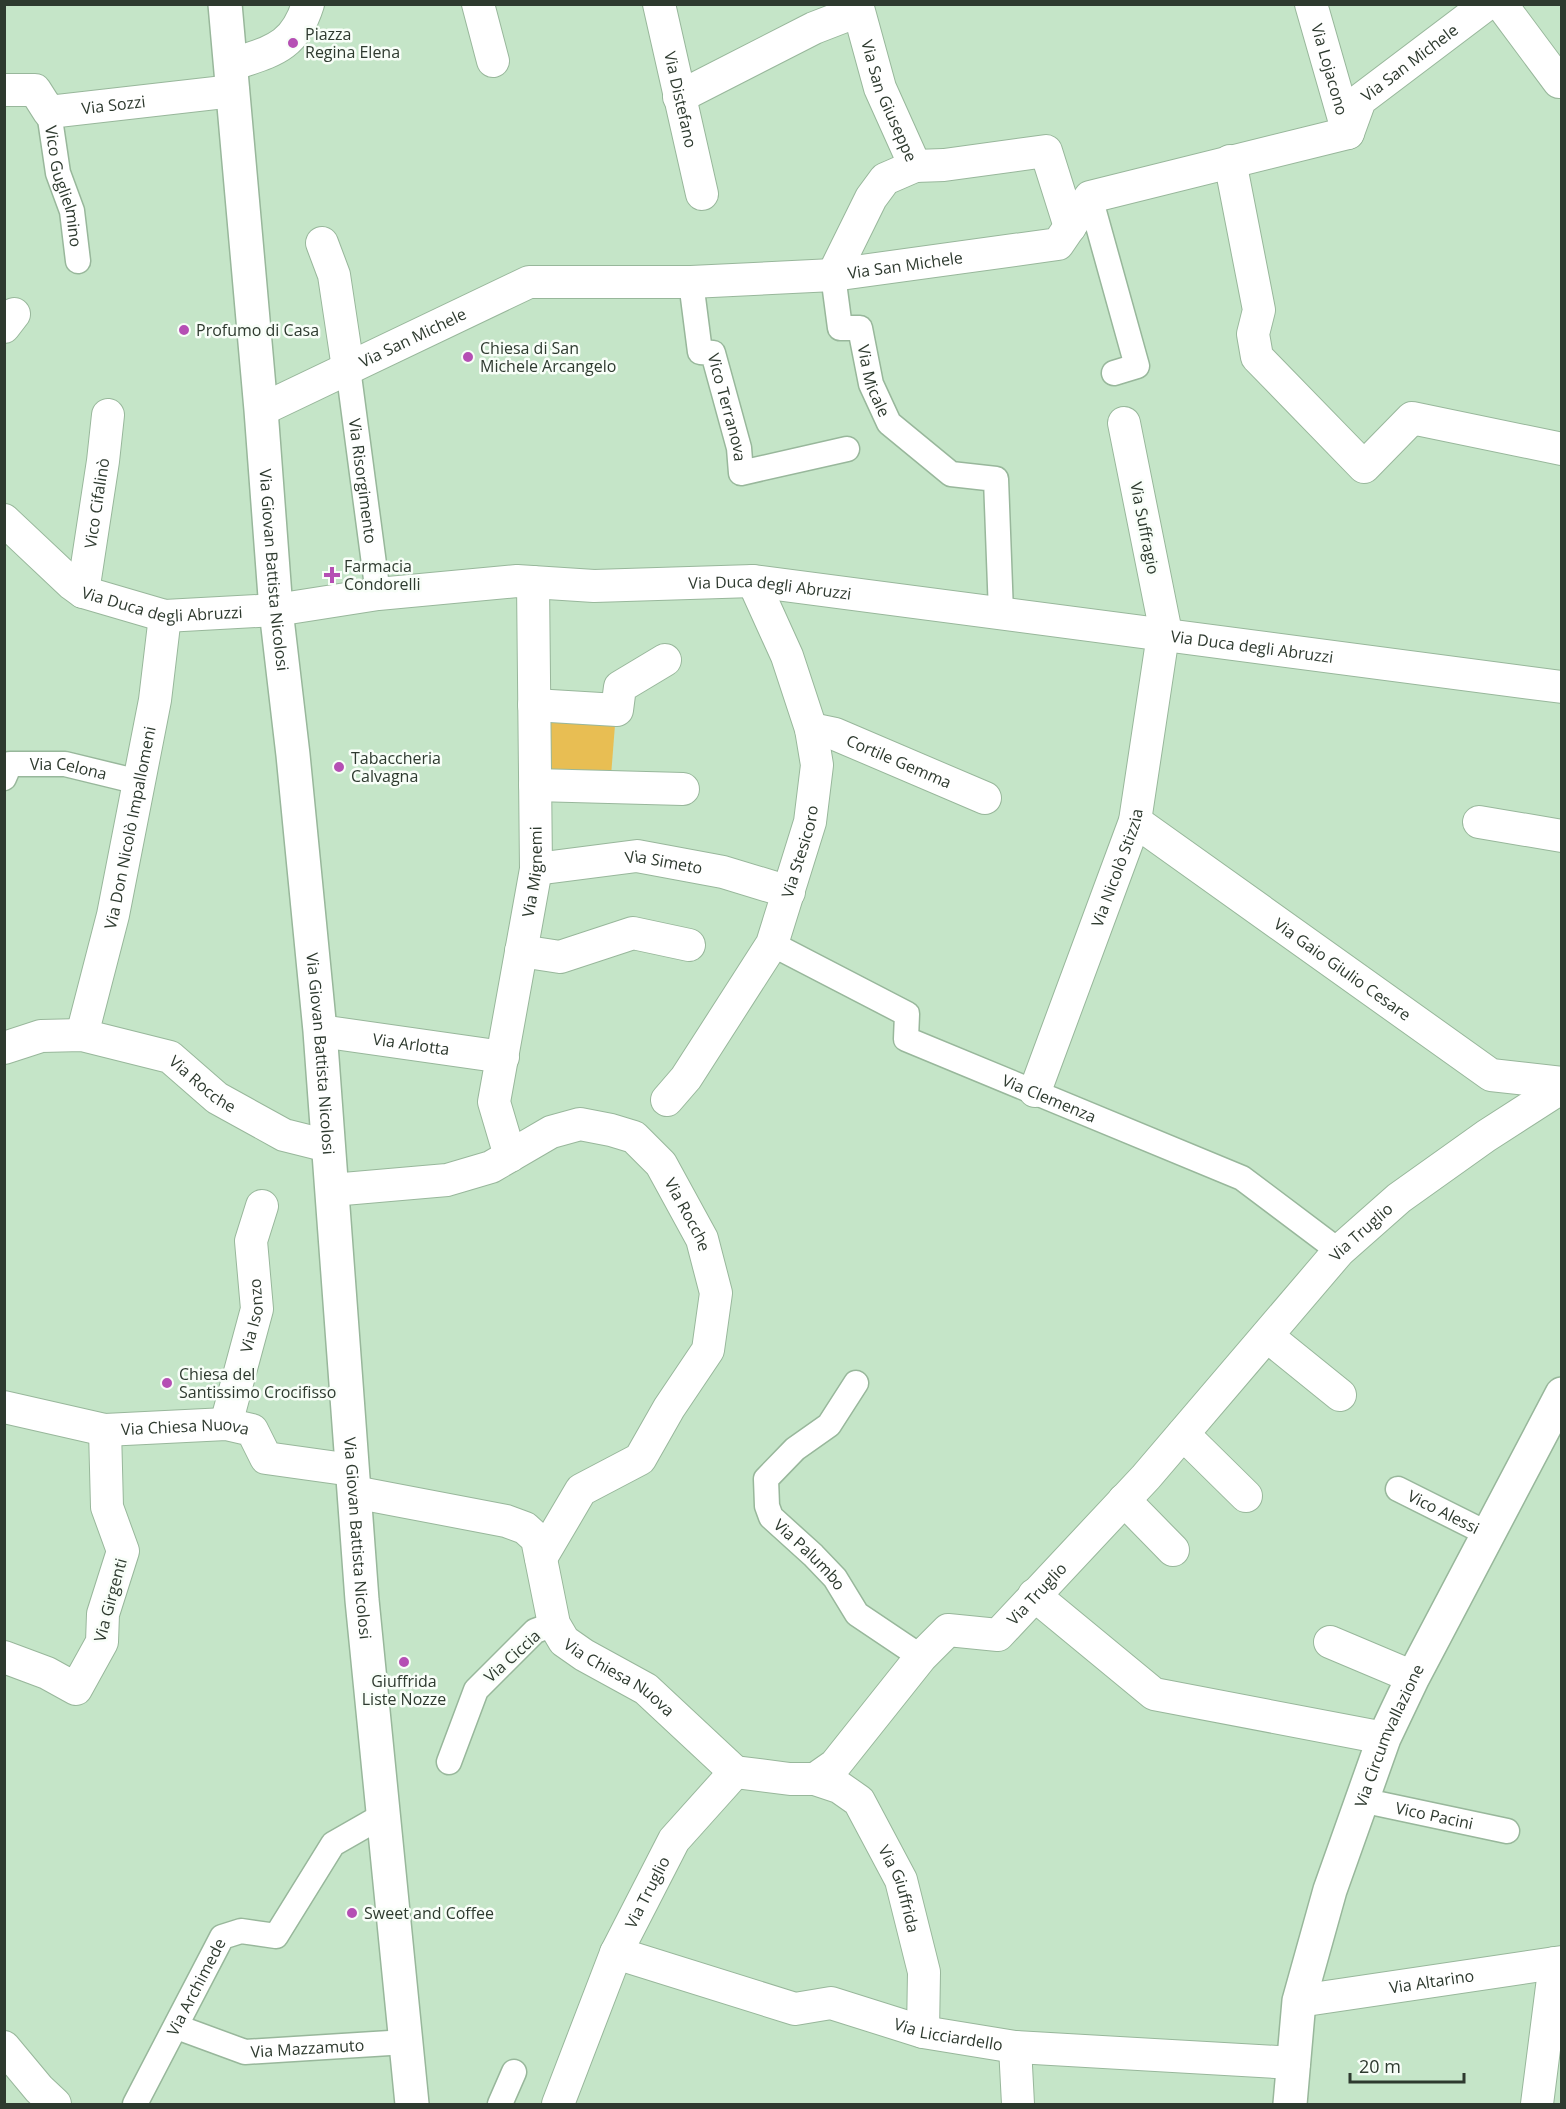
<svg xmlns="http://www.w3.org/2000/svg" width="1566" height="2109" viewBox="0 0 1566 2109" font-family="'Open Sans',sans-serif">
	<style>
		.green { fill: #e8be53 }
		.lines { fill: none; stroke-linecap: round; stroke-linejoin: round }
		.pedestrian-casing { stroke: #98b79b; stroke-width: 27 }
		.minor-casing { stroke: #98b79b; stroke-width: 34 }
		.tertiary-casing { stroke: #98b79b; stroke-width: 36 }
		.pedestrian { stroke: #fff; stroke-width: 24 }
		.minor { stroke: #fff; stroke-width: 32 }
		.tertiary { stroke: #fff; stroke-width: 33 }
		.poi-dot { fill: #b54fb4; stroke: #f8fef8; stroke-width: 2 }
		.labels { text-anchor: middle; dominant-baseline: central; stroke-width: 5; stroke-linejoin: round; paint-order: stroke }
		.poi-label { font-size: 16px; fill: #2e3a2f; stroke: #f8fef8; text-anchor: start }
		.street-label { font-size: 16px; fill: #2e3a2f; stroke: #f8fef8 }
	</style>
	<rect width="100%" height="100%" fill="#c5e5c8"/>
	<!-- green -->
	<path class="green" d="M546,715L615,725L611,776L545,775Z"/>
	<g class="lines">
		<defs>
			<g id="pedestrian">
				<path id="s1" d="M49,112L58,173L72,211L78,261"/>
				<path d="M1090,197L1137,366L1114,373"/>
				<path id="s2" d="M833,275L840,328H860L871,384L889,423L951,474L996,479L1001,613"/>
				<path id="s3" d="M691,282L700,352L713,353L739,448L741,473L847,449"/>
				<path id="s4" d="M348,368L378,594"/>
				<path id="s5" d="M4,778L10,764H65L139,782"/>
				<path id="s6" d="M772,944L907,1014L906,1039L1242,1178L1339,1251"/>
				<path id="s7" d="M856,1383L829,1425L795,1449L766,1479L767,1506L771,1517L813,1555L835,1578L857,1614L921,1657"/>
				<path id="s8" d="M1398,1489L1488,1534"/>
				<path d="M449,1762L476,1690L535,1631L554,1624"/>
				<path id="s9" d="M1361,1800L1507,1831"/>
				<path id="s10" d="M177,2027L245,2052L406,2042"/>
				<path id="s11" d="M135,2104L222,1937L241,1931L276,1936L333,1844L382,1816"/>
				<path d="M500,2104L514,2072"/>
			</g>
			<g id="minor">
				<path d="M478,4L493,61"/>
				<path id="s12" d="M659,4L702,194"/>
				<path id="s13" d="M857,4L880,88L915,166L944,165L1046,151L1070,227"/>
				<path id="s14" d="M1311,4L1348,133"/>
				<path d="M1501,4L1559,82H1562"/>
				<path d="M231,65C271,51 294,49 308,4"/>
				<path id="s15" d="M4,90H35L49,112L233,91"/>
				<path d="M679,97L814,28L858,11"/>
				<path d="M1230,161L1259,310L1253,334L1257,357L1364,467L1412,418L1562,449"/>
				<path d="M322,243L334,275L348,368"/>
				<path d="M833,275L871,198L885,179L915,166"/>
				<path d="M4,327L14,314"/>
				<path id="s16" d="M261,410L529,282H691L833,275L1058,244L1090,197L1348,133L1360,100L1487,4"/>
				<path id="s17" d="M4,520L72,584L83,592L165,616L276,610L378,594L517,581L594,586L753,581L1562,687"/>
				<path id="s18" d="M83,592L103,461L108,415"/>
				<path d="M534,705L617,710L620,687L665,660"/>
				<path id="s19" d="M811,729L835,734L985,798"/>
				<path d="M535,785L683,789"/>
				<path id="s20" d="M1135,821L1491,1075L1562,1083"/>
				<path d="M1479,822L1562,836"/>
				<path id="s21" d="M536,869L637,856L723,872L789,892"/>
				<path d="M521,951L560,957L633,933L689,945"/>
				<path id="s22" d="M320,1031L503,1057"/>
				<path id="s23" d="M82,1035L113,915L155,700L165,616"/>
				<path id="s24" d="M4,1048L41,1036L82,1035L170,1057L217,1098L284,1135L328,1146"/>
				<path id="s25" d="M1035,1091L1135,821L1163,635L1164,623L1124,423"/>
				<path id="s26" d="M667,1100L686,1078L772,944L810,822L817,765L811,729L787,656L753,581"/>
				<path id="s27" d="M510,1156L494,1102L536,869L533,582"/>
				<path id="s28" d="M332,1190L447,1180L491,1167L551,1132L580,1124L611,1130L634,1137L661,1164L702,1239L716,1293L708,1350L669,1408L640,1459L581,1490L541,1558"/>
				<path d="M1267,1336L1340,1395"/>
				<path id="s29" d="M4,1407L105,1430L226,1424L252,1430L266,1458L352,1470"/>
				<path id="s30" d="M226,1424L257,1309L251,1241L262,1206"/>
				<path d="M1183,1434L1246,1496"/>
				<path id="s31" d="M354,1492L506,1521L525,1528L537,1539L554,1624L564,1641L584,1655L646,1689L735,1772"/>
				<path d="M1124,1500L1173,1550"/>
				<path d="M1034,1595L1154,1694L1384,1738"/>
				<path d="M1330,1642L1413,1677"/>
				<path d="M4,1657L47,1673L76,1689L102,1642L103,1614L123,1551L107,1507L105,1430"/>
				<path id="s32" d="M735,1772L790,1779H815L835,1765L921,1657L948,1630L998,1635L1146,1477L1339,1251L1399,1198L1486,1136L1562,1087"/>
				<path id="s33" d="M815,1779L839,1787L859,1801L901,1880L924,1972L923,2032"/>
				<path id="s34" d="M616,1953L795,2009L831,2003L923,2032L1015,2047L1294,2063"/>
				<path id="s35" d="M1299,2001L1562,1962"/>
				<path d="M4,2047L39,2089L55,2104"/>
				<path d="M1015,2047L1018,2104"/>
				<path id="s36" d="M558,2104L616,1953L674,1840L735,1772"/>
				<path d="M1537,2104L1555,1963"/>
			</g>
			<g id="tertiary">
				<path id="s37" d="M225,4L261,410L276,610L293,755L320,1031L362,1600L412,2104"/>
				<path id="s38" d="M1290,2104L1299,2001L1330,1890L1384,1738L1413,1677L1562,1394"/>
			</g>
		</defs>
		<!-- pedestrian casing -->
		<use href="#pedestrian" class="pedestrian-casing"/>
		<!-- minor casing -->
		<use href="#minor" class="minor-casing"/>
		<!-- tertiary casing -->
		<use href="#tertiary" class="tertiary-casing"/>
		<!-- pedestrian -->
		<use href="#pedestrian" class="pedestrian"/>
		<!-- minor -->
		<use href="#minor" class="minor"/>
		<!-- tertiary -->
		<use href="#tertiary" class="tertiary"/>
	</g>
	<!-- markers -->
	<g class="poi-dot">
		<circle cx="293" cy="43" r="6"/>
		<circle cx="184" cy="330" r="6"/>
		<circle cx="468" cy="357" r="6"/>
		<path d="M329 566h6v6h6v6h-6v6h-6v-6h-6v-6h6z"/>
		<circle cx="339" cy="767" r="6"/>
		<circle cx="167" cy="1383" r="6"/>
		<circle cx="404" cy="1662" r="6"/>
		<circle cx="352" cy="1913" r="6"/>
	</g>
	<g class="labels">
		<!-- poi labels -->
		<g class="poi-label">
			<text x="305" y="34">Piazza<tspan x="305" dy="18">Regina Elena</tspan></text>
			<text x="196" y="330">Profumo di Casa</text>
			<text x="480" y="348">Chiesa di San<tspan x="480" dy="18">Michele Arcangelo</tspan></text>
			<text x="344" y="566">Farmacia<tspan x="344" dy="18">Condorelli</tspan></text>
			<text x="351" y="758">Tabaccheria<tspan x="351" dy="18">Calvagna</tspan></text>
			<text x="179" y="1374">Chiesa del<tspan x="179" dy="18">Santissimo Crocifisso</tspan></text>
			<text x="404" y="1681" text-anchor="middle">Giuffrida<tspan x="404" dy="18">Liste Nozze</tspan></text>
			<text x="364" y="1913">Sweet and Coffee</text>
		</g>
		<!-- street labels -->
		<g class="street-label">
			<text stroke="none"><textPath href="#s16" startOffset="1248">Via San Michele</textPath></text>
			<text stroke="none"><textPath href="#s14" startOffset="68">Via Lojacono</textPath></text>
			<text stroke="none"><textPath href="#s12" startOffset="98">Via Distefano</textPath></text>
			<text stroke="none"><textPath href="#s13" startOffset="102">Via San Giuseppe</textPath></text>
			<text stroke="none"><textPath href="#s15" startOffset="122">Via Sozzi</textPath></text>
			<text stroke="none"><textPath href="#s1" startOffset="76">Vico Guglielmino</textPath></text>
			<text stroke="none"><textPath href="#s16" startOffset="674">Via San Michele</textPath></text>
			<text stroke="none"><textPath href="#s16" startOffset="168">Via San Michele</textPath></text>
			<text stroke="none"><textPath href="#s2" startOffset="128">Via Micale</textPath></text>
			<text stroke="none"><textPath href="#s3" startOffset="140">Vico Terranova</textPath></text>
			<text stroke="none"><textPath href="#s4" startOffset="114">Via Risorgimento</textPath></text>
			<text stroke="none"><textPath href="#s18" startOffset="90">Vico Cifalinò</textPath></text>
			<text transform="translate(1145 528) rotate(79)">Via Suffragio</text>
			<text stroke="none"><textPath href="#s37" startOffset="568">Via Giovan Battista Nicolosi</textPath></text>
			<text stroke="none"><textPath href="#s17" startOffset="800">Via Duca degli Abruzzi</textPath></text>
			<text stroke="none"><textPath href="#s17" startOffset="188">Via Duca degli Abruzzi</textPath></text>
			<text stroke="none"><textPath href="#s17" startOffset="1286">Via Duca degli Abruzzi</textPath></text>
			<text stroke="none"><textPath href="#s19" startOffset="94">Cortile Gemma</textPath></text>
			<text stroke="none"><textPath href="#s5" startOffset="74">Via Celona</textPath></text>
			<text stroke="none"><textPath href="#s23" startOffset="213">Via Don Nicolò Impallomeni</textPath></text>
			<text stroke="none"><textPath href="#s26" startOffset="285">Via Stesicoro</textPath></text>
			<text stroke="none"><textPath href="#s21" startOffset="129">Via Simeto</textPath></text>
			<text stroke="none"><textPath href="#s25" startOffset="238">Via Nicolò Stizzia</textPath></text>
			<text stroke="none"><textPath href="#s27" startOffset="290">Via Mignemi</textPath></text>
			<text stroke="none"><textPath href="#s20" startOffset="255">Via Gaio Giulio Cesare</textPath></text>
			<text stroke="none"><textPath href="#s22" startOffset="92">Via Arlotta</textPath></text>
			<text stroke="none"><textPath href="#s37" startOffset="1054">Via Giovan Battista Nicolosi</textPath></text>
			<text stroke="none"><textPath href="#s24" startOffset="213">Via Rocche</textPath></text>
			<text stroke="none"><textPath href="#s6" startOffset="332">Via Clemenza</textPath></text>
			<text stroke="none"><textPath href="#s28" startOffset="412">Via Rocche</textPath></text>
			<text stroke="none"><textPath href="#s32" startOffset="874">Via Truglio</textPath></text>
			<text stroke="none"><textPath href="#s30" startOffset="112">Via Isonzo</textPath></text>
			<text stroke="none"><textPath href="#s29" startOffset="184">Via Chiesa Nuova</textPath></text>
			<text stroke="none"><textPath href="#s8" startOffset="51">Vico Alessi</textPath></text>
			<text stroke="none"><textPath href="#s37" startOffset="1540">Via Giovan Battista Nicolosi</textPath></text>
			<text stroke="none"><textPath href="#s7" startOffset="226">Via Palumbo</textPath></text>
			<text stroke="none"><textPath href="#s32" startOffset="388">Via Truglio</textPath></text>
			<text transform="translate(110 1600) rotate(-75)">Via Girgenti</text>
			<text transform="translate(512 1656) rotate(-42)">Via Ciccia</text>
			<text stroke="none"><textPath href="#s31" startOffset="364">Via Chiesa Nuova</textPath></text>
			<text stroke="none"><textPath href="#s38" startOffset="384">Via Circumvallazione</textPath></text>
			<text stroke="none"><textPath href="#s9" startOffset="75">Vico Pacini</textPath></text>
			<text stroke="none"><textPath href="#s33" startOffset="147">Via Giuffrida</textPath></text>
			<text stroke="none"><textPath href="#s36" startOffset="230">Via Truglio</textPath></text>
			<text stroke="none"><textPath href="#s35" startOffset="134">Via Altarino</textPath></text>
			<text stroke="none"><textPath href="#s11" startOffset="132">Via Archimede</textPath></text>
			<text stroke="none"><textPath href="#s34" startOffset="346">Via Licciardello</textPath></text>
			<text stroke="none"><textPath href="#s10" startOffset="135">Via Mazzamuto</textPath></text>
		</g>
	</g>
	<!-- border -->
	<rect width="1566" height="2109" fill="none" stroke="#2e3a2f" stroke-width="12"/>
	<!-- scale -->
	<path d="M1350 2073v9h114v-9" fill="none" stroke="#2e3a2f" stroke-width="3"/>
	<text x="1359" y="2073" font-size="18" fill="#2e3a2f" stroke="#f8fef8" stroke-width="4.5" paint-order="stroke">20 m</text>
</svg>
